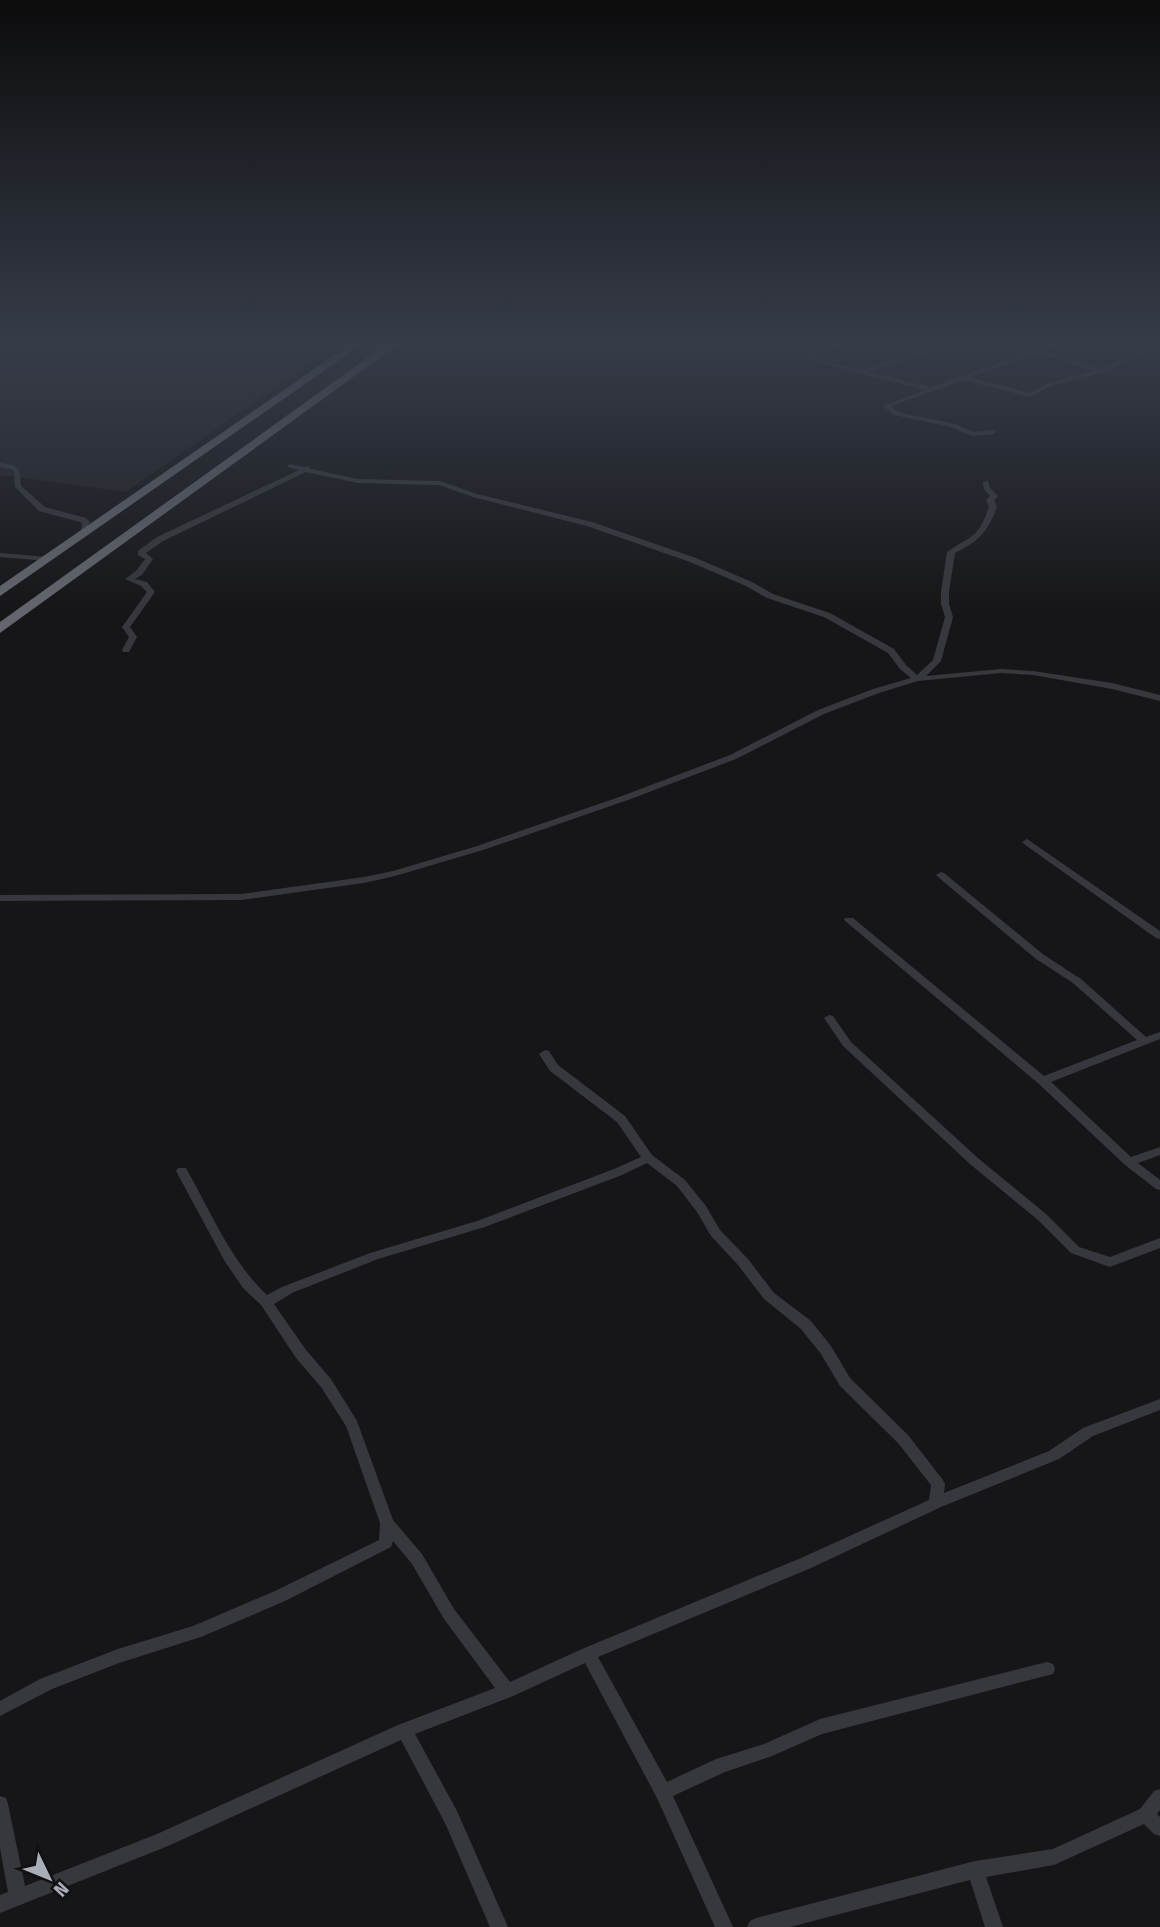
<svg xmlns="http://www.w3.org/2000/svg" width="1160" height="1927" viewBox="0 0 1160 1927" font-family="'Fira Sans Condensed',sans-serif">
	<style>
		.built { fill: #222225 }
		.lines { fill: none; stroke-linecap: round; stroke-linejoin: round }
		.minor { fill: #37383d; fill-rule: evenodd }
		.motorway { fill: #63666e; fill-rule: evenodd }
	</style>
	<rect width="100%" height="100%" fill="#161618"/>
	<!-- built -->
	<path class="built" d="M0,343H339L126,492L0,475Z"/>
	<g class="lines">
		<!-- minor -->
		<path class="minor" d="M611,343H622L623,344L620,346Z
			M836,343H845L808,357L862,370L946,343H955L869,372L931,387L1053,343H1062L1044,351L1101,369L1136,353L1121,343H1128L1141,350L1142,354L1103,372L1053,385L1030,397L964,380L891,406L898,412L955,424L973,432L993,430L996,432L993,434L972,436L951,427L894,415L883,406L925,390L799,357ZM1038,353L1094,371L1049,383L1029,393L970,377Z
			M0,463C20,466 20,467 21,486L45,507L86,518L90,522L88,526L94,527V531L81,530L82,523L80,522L39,511L15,487L14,471L11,469L0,467Z
			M290,464L304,467L308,466L311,469L358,479L440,481L477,494L592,522L696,558L752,582L773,594L830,613L894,649L906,665L917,675L933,660L945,617L941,604V592L947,552C973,534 977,540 989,507L986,500L990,496L984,489L983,482L988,481L990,488L998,496L994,500L997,507C987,533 979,541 955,553L949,592V604L953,617L941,661L926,676L1001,669L1033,671L1112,683L1160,695V701L1112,689L1033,675L1001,673L918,681L879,693L824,714L736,759L628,800L483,850L395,876L364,883L241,900L0,901V895L241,894L364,877L393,871L477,846L622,796L730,755L818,710L873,689L911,678L900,669L888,653L824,617L767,598L746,586L690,562L587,526L473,497L439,485L358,483L306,472L163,541L146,553L153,559L142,575L135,579L147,582L155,592L130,627L137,637L129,652H123L122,650L129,637L122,627L147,592L141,586L125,579L136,571L145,559L138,555V551L157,537L299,470L288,467L287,466Z
			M0,553L48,557L52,559L48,561L0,557Z
			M1027,839L1160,931V939L1156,938L1024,844L1022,842Z
			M941,872L944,873L1044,955L1081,979L1146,1037L1160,1032V1039L1051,1082L1131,1157L1160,1147V1155L1138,1163L1160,1180V1190L1156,1189L1125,1165L1039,1084L844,920L845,918H853L1044,1076L1137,1040L1073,983L1036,959L938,877L936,875Z
			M829,1015L833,1016L851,1042L979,1159L1046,1214L1079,1247L1110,1257L1160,1238V1248L1110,1267L1071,1253L1038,1220L971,1165L843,1046L824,1018Z
			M545,1050L549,1051L558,1065L625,1116L652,1155L685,1180L706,1206L720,1230L748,1259L774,1293L811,1321L831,1346L850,1378L908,1435L943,1480L945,1484L944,1493L1049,1451L1083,1428L1160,1399V1410L1093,1436L1059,1459L941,1507L811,1568L598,1657L667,1782L716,1759L764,1744L820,1719L1047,1662L1053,1664L1055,1669L1053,1674L822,1734L772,1756L725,1772L673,1796L733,1927H715L657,1798L585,1663L513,1696L415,1734L457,1811L508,1927H490L445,1823L401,1740L168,1846L0,1913V1895L8,1892L0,1848V1796L6,1798L8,1804L25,1886L157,1834L398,1725L495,1688L444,1619L412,1564L393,1541L391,1547L285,1601L201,1637L119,1663L52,1689L0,1716V1701L40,1679L118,1649L193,1626L275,1591L379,1540L380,1523L346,1426L321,1387L296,1358L261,1305L243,1288L224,1260L176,1171L178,1168H186C211,1212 230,1260 267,1295L282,1287L370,1253L477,1221L614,1169L641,1157L617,1122L550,1071L539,1054ZM647,1163L677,1186L697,1212L711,1236L738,1265L764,1299L801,1329L821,1354L840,1386L898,1443L931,1485L929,1500L801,1558L582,1649L510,1682L454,1609L422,1554L393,1520L357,1421L331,1379L306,1350L274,1304L292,1293L378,1259L485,1227L622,1175Z
			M1160,1789V1810L1157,1814L1160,1817V1836L1154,1834L1144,1824L1054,1865L986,1877L1003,1927H985L970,1880L790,1927H747L750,1921L756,1918L975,1861L1053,1849L1140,1809L1154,1791Z"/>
		<!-- motorway -->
		<path class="motorway" d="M352,343H364L0,596V586Z
			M388,343H400L0,633V622Z"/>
	</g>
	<!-- sky -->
	<linearGradient id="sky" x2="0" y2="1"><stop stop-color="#0c0c0d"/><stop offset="0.56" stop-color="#363c48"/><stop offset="1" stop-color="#363c48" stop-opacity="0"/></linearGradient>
	<rect width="1160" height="613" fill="url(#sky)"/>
	<!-- north arrow -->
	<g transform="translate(49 1878) rotate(133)" stroke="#111113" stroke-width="5" paint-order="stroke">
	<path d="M0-5L12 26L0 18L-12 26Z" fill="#a8adb8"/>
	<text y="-10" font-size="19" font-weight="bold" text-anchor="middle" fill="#a8adb8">N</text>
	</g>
</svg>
